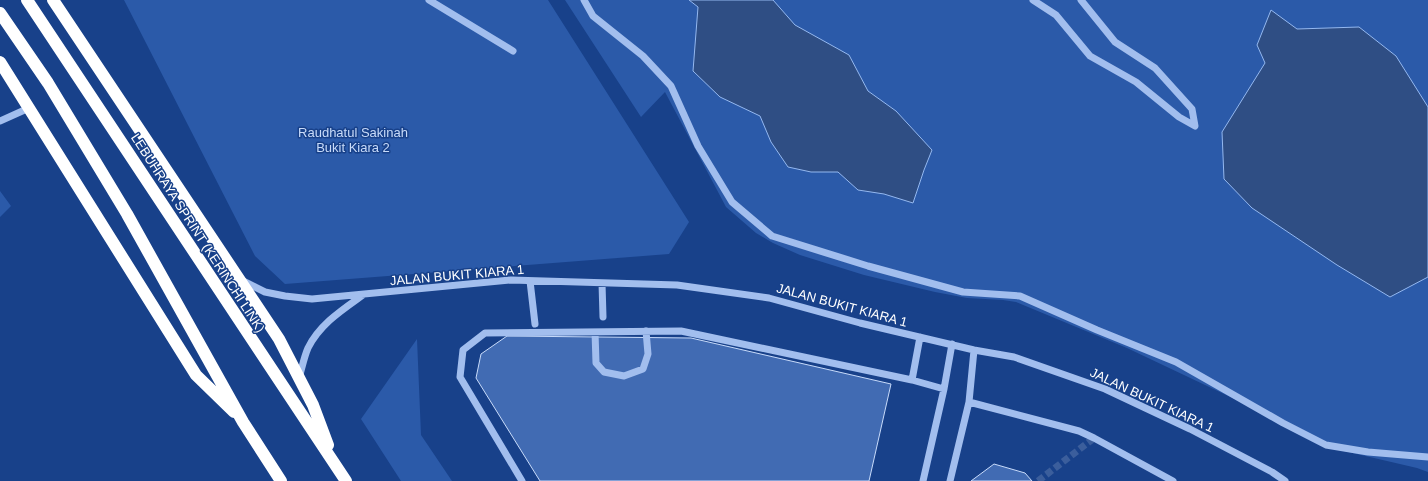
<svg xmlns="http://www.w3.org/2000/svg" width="1428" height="481" viewBox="0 0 1428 481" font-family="Arial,sans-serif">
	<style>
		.green { fill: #2b5aa9 }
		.water { fill: #2f4e84; stroke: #94b8f0 }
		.building { fill: #416bb3; stroke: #c8dbfa }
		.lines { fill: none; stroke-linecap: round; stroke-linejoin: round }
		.minor-tunnel { stroke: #3b5e9c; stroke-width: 7; stroke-dasharray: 7 3.5; stroke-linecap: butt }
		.minor { stroke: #a2beee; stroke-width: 7 }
		.highway { stroke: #fff; stroke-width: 12 }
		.labels { text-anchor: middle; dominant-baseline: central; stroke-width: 3; stroke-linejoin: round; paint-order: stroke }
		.park-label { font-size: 13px; fill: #c8dbfa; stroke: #18418a }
		.street-label { font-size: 13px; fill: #fff; stroke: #18418a }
	</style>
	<rect width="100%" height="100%" fill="#18418a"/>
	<!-- green -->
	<path class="green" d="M124,0H548L689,222L669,254L285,284L255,256Z
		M565,0H1428V472L1417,468L1344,451L1127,348L1016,302L1003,300L967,298L935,292L864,275L800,255L773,243L756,233L726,207L665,92L641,117Z
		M0,191L11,206L0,217Z
		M417,339L421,435L452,481H401L361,419Z"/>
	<!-- water -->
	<path class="water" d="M689,0H773L795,25L849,55L868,91L896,111L932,150L924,170L913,203L884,194L858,190L838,172H811L788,167L771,142L760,116L720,97L693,71L698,7Z
		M1271,10L1297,29L1359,27L1396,56L1428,107V277L1390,297L1337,265L1252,208L1224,179L1222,132L1265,63L1257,45Z"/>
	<!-- building -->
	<path class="building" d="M507,336L691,338L891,384L869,481H540L476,378L481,354Z
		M994,464L1025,473L1032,481H971Z"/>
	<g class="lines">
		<!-- minor-tunnel -->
		<path class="minor-tunnel" d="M1038,481L1094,438"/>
		<!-- minor -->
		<path class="minor" d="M429,0L513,51
			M584,0L593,16L643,56L671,86L698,146L732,202L772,236L868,266L963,292L1020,296L1097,330L1176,362L1283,423L1326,445L1368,452L1428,457
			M1033,0L1056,15L1090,56L1136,82L1179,117L1195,126L1192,109L1155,68L1115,42L1081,0
			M0,121L29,108
			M243,281L265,292L285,296L312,299L511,280L677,285L769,298L860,323L974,350L1014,357L1105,389L1190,429L1272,472L1285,481
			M530,281L535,324
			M602,283L603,317
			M595,332L596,363L604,372L624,376L643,369L648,354L646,331
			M299,378C302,368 304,357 308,348C320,324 342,310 363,295
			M912,380L920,337
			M969,402L1079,431L1094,438L1173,481
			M522,481L460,377L463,350L485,333L681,331L912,380L944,389
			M923,481L944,389L952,344
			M950,481L969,402L974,350"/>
		<!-- highway -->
		<path class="highway" d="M27,0L346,481
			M53,0L279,339L313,405L328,445
			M0,13L48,83L127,214L243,422L281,481
			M0,62L196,375L234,412"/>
	</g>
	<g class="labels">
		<!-- park labels -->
		<g class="park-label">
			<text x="353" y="132">Raudhatul Sakinah<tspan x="353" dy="15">Bukit Kiara 2</tspan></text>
		</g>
		<!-- street labels -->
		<g class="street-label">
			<text transform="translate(198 233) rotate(57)">LEBUHRAYA SPRINT (KERINCHI LINK)</text>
			<text transform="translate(457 275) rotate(-5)">JALAN BUKIT KIARA 1</text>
			<text transform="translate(842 305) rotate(15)">JALAN BUKIT KIARA 1</text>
			<text transform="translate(1152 400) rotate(25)">JALAN BUKIT KIARA 1</text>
		</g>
	</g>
</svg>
